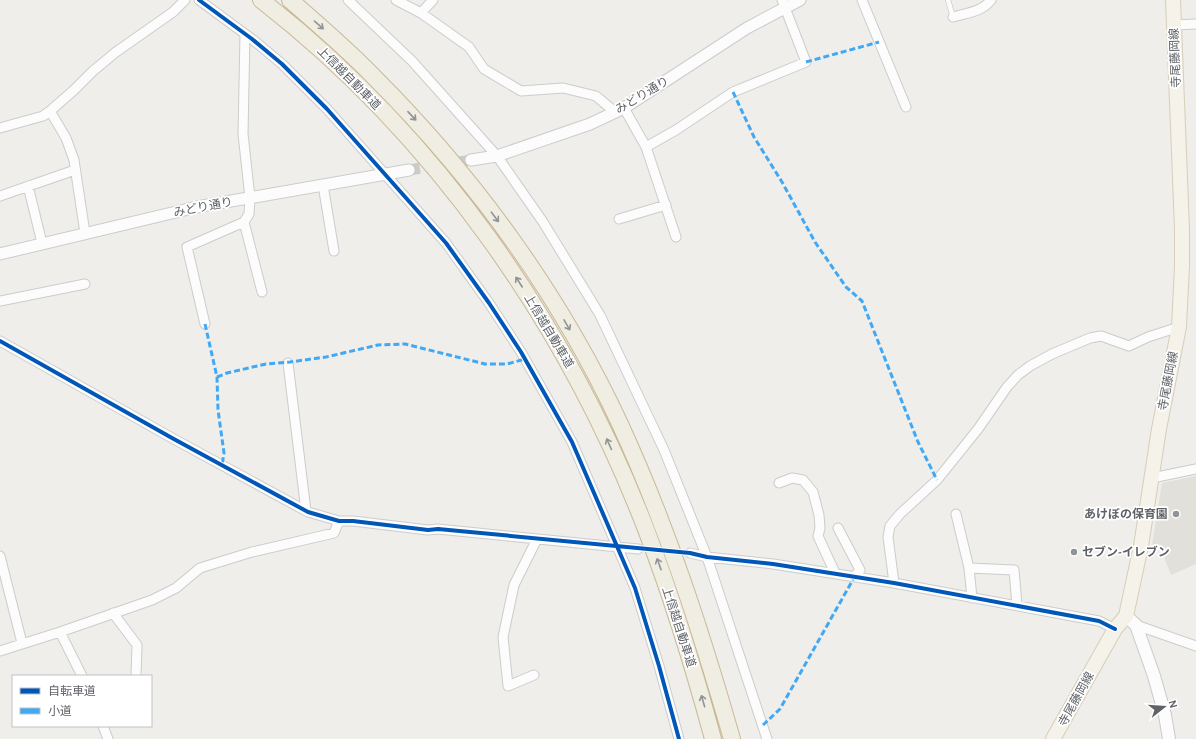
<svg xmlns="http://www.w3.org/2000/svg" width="1196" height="739" viewBox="0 0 1196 739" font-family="'Alegreya Sans','Noto Sans JP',sans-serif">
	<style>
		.education { fill: #e2e0da }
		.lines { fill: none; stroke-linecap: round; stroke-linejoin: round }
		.tertiary-tunnel { stroke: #cbcbca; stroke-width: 11; stroke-dasharray: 11 5.5; stroke-linecap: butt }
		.service-casing { stroke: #cbcccc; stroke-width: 6 }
		.minor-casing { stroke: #cbcccc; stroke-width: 11 }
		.tertiary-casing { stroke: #cbcccc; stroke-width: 13 }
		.secondary-casing { stroke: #cacacb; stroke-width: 14 }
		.primary-casing { stroke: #d7ceb8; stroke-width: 16 }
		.motorway-casing { stroke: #c8b996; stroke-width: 18 }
		.service { stroke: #fdfcfc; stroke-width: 4.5 }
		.minor { stroke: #fdfcfc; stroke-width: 9 }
		.tertiary { stroke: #fdfcfc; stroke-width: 11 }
		.secondary { stroke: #fdfcfc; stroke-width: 12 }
		.primary { stroke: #f4f2e9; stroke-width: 14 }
		.motorway { stroke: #f0ede3; stroke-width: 16 }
		.quiet { stroke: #3fa9f5; stroke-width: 3; stroke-dasharray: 6 3; stroke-linecap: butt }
		.cycleway-casing { stroke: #fff; stroke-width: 6 }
		.cycleway { stroke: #0057b8; stroke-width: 4 }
		.oneway { stroke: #929393 }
		.poi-dot { fill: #919496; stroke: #fff; stroke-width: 1.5 }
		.labels { text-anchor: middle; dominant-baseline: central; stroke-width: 3.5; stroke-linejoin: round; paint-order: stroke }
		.street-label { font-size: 12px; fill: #5f6368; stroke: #fff }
		.poi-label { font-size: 12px; font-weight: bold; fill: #5f6368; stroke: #fff; text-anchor: end }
	</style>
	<rect width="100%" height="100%" fill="#efeeea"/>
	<!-- education -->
	<path class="education" d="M1196,476V564L1171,575L1159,544L1152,545L1162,483Z"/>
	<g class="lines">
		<!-- tertiary-tunnel -->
		<path class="tertiary-tunnel" d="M409,170L471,160"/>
		<defs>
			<path id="service" d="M948,0L953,17"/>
			<path id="minor" d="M199,0L252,39L282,64L327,109L446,243L489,303L521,352L572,442L635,588L659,666L679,739
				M348,0L412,61L497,156L543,222L600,315L664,450L707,557L767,739
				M396,0L421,13L433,0
				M862,0L906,107
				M421,13L469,47L484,69L521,91L563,88L596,96L615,112
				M953,17C966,13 982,12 991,0
				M1174,25L1196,24
				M624,108L646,147L676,130L733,92L806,62L782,0
				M50,111L66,138L74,160L85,233
				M0,128L43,116L50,111L74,90L93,71L116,52L173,12L185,0
				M646,147L676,237
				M323,185L334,251
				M28,186L42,243
				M0,196L75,170
				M619,219L666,205
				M244,222L262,292
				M0,301L85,284
				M205,324L187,247L244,222L249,214L250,198L243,134L245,34
				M0,341L172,438L308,512L339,521H353L428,530L438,529L638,549
				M288,363L306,511
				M1152,478L1196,469
				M779,483L792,478L803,480L813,492L819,515L820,528L818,536L835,573
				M956,514L969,568L972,598
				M838,528L860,570L855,576
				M690,553L707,557L773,564L894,583L1099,621L1115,629
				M0,556L22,643
				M969,568L1014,570L1017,605
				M894,583L888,537L890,526L900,514L937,480L978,429L1007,387L1018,375L1030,366L1052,354L1090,338L1101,336L1129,346L1148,337L1179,327
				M113,613L137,645L136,676
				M1136,625L1196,646
				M60,632L82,676
				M0,651L60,632L152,600L176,588L200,568L252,552L334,533L339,521
				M534,675L508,686L503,637L514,585L537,539
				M103,726L108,739"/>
			<path id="tertiary" d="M471,160L497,156L590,124L624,108L747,28L800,0
				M0,254L197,207L409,170"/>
			<path id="secondary" d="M1126,616L1136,625L1154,676L1165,715L1169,739"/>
			<path id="primary" d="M1053,739L1115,629L1126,616L1141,546L1159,429L1179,327L1182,266V229L1173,0"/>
			<path id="motorway" d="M261,0C436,136 568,326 647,532C673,600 694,669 713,739
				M290,0C319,25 348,50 374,77C474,177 560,295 620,424C667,526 701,631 732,739"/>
		</defs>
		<!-- service casing -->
		<use href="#service" class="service-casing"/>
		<!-- minor casing -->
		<use href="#minor" class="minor-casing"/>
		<!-- tertiary casing -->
		<use href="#tertiary" class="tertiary-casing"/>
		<!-- secondary casing -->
		<use href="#secondary" class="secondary-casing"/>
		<!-- primary casing -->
		<use href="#primary" class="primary-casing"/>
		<!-- motorway casing -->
		<use href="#motorway" class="motorway-casing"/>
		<!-- service -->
		<use href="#service" class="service"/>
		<!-- minor -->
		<use href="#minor" class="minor"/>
		<!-- tertiary -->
		<use href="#tertiary" class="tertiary"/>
		<!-- secondary -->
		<use href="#secondary" class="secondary"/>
		<!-- primary -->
		<use href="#primary" class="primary"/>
		<!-- motorway -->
		<use href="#motorway" class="motorway"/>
		<!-- quiet -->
		<path class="quiet" d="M806,62L879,42
			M733,92L754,137L782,182L815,242L846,287L862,301L918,442L937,480
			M205,324L217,377L218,410L224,453L222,465
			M217,377L227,373L266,364L290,362L326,357L378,345L405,344L485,364H507L525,359
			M763,725L780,709L855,576"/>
		<defs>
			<path id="cycleway" d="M199,0L252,39L282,64L327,109L446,243L489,303L521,352L572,442L635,588L659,666L679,739
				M0,341L172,438L308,512L339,521H353L428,530L438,529L690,553L707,557L773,564L894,583L1099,621L1115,629"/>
		</defs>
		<!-- cycleway casing -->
		<use href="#cycleway" class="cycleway-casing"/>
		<!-- cycleway -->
		<use href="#cycleway" class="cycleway"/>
	</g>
	<!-- one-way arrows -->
	<defs><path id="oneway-shaft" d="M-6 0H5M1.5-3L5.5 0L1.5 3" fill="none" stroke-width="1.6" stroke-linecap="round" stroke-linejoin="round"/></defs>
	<g class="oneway">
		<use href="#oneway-shaft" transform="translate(319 25) rotate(41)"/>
		<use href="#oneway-shaft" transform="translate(412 116) rotate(47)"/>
		<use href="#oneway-shaft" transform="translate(495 217) rotate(53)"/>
		<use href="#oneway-shaft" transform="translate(519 282) rotate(-123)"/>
		<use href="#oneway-shaft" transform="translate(567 325) rotate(60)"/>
		<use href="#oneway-shaft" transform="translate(609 444) rotate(-114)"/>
		<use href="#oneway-shaft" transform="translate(659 564) rotate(-110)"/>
		<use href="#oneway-shaft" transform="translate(703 701) rotate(-106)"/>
	</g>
	<!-- markers -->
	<g class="poi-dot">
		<circle cx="1176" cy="514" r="4"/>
		<circle cx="1074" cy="552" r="4"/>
	</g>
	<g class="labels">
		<!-- street labels -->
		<g class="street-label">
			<text transform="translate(1175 58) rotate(-92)">寺尾藤岡線</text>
			<text transform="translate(349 78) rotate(45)">上信越自動車道</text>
			<text transform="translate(642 95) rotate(-31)">みどり通り</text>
			<text transform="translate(203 207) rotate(-11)">みどり通り</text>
			<text transform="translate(549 331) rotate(59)">上信越自動車道</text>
			<text transform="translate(1168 381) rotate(-79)">寺尾藤岡線</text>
			<text transform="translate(679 627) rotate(72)">上信越自動車道</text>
			<text transform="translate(1076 699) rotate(-61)">寺尾藤岡線</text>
		</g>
		<!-- poi labels -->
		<g class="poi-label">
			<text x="1168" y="514">あけぼの保育園</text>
			<text x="1082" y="552" text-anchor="start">セブン-イレブン</text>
		</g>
	</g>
	<!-- legend -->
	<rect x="12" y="675" width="140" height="52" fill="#ffffff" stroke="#bfc1c3"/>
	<rect x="20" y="688" width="20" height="6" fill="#0057b8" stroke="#bfc1c3"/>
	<text x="48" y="695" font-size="12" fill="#5f6368">自転車道</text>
	<rect x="20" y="708" width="20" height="6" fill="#3fa9f5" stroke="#bfc1c3"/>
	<text x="48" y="715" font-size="12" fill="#5f6368">小道</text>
	<!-- north arrow -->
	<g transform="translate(1164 707) rotate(73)" stroke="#ffffff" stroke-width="3" paint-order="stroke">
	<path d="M0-3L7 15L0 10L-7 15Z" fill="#5f6368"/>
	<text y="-6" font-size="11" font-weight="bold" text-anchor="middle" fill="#5f6368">N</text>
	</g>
</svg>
